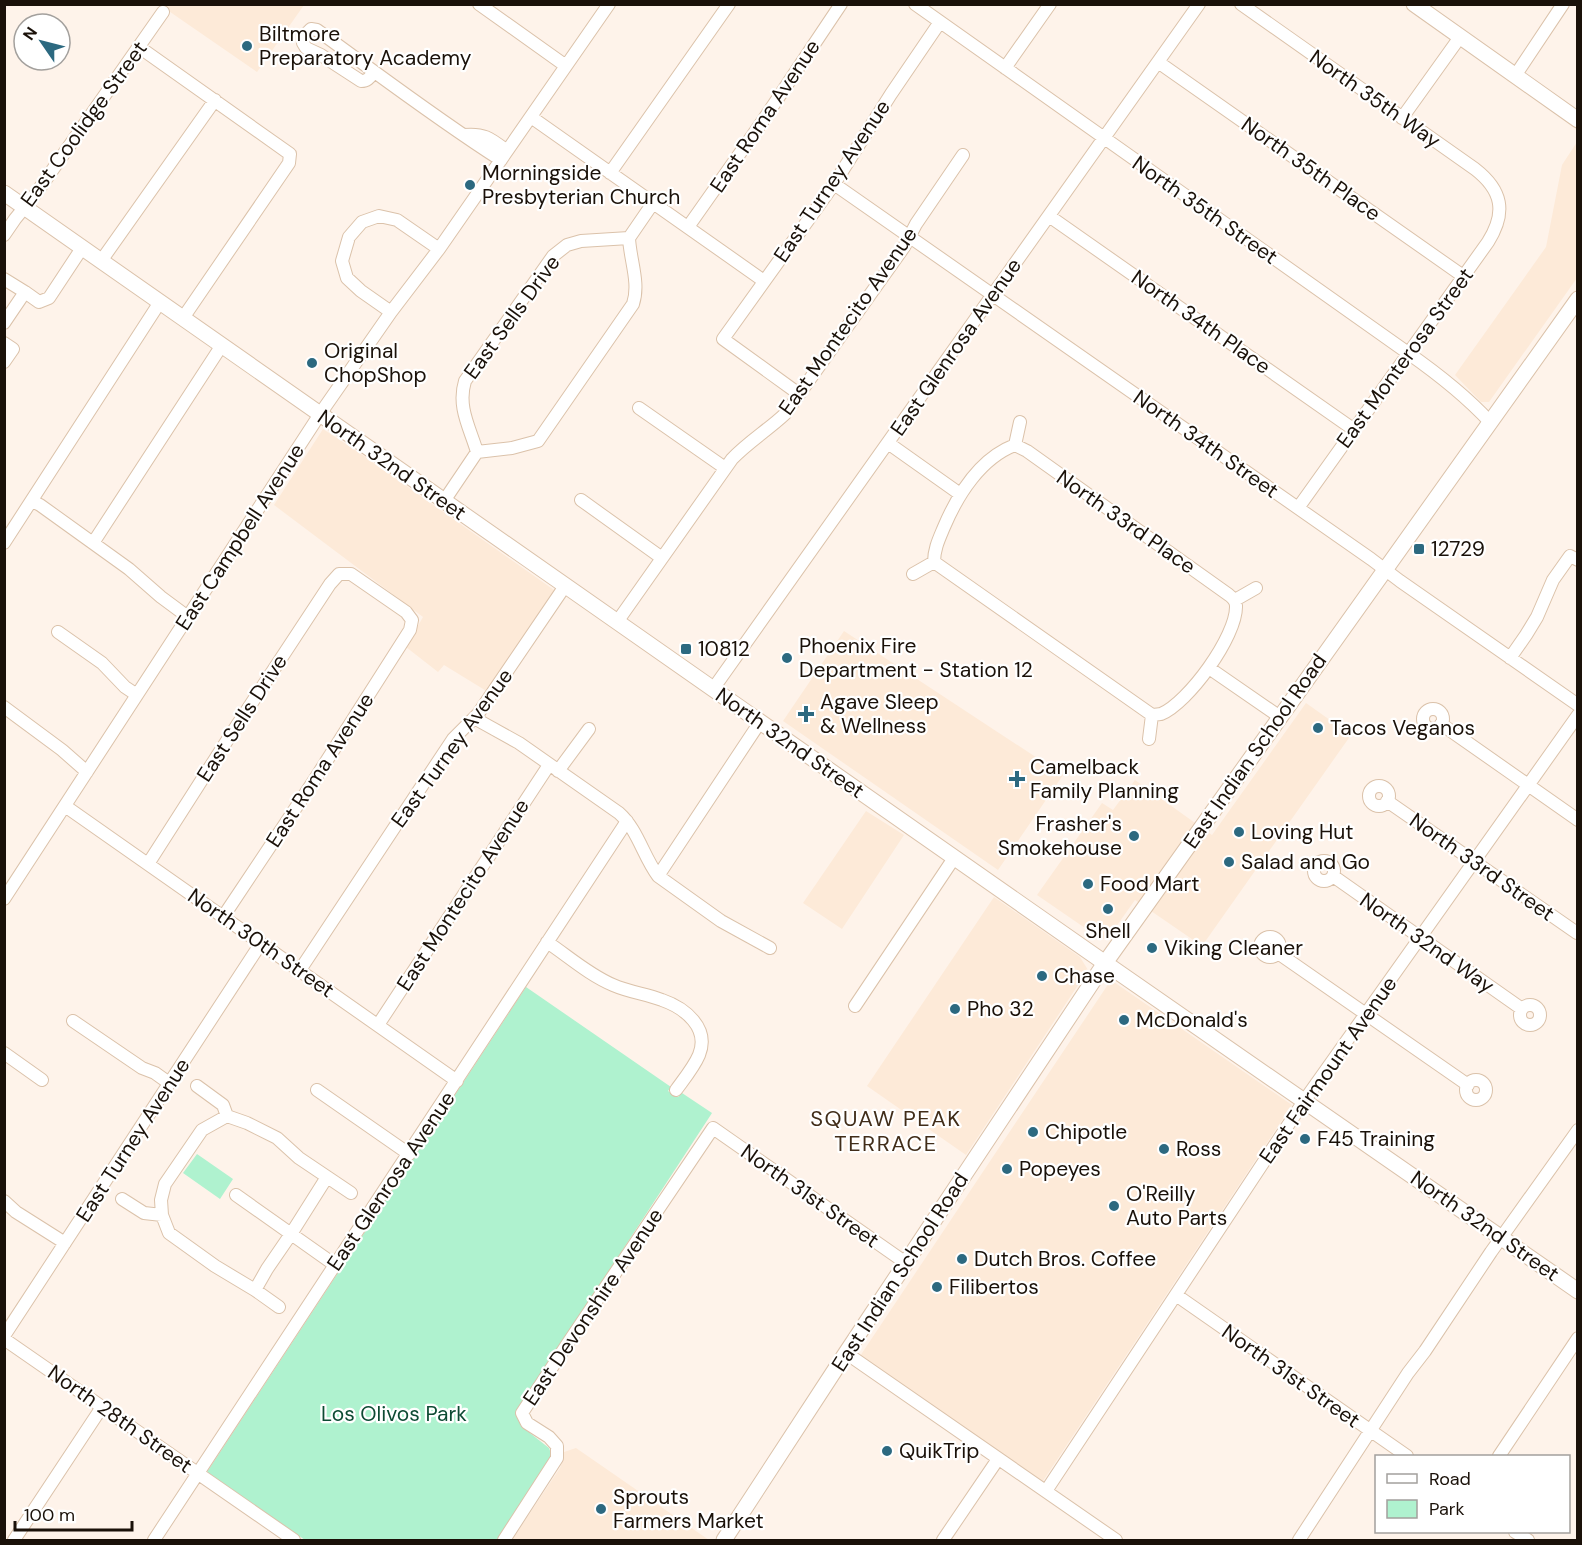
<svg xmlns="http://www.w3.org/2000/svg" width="1582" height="1545" viewBox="0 0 1582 1545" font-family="'DM Sans',sans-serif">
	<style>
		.built { fill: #fdead8 }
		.green { fill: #aff2cf }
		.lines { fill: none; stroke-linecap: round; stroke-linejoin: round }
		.minor-casing { stroke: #dbc2aa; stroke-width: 14 }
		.major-casing { stroke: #dbc2aa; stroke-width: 17 }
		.minor { stroke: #fff; stroke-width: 12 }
		.major { stroke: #fff; stroke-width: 15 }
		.poi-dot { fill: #2c6980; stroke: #fff; stroke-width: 2 }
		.labels { text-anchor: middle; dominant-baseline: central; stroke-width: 4.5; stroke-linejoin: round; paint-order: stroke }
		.poi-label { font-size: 21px; fill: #1a1109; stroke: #fff; text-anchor: start }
		.street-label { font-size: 21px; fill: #1a1109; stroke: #fff }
		.park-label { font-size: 21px; fill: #0d4b33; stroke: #fff }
		.neighbourhood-label { font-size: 22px; letter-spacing: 1.5px; fill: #412d19; stroke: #fff }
	</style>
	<rect width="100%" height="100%" fill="#fef3ea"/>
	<!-- built -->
	<path class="built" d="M160,5H304L257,72Z
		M1577,142V278L1489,402H1481L1455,375L1546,247L1562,165Z
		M323,429L364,456L554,590L488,692L444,665L438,672L406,647L423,617L274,505Z
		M844,631L1063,775L998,870L783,721Z
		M1306,703L1351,735L1202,946L1135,900L1108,938L1101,939L1037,895L1102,803L1113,810L1135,780L1212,835Z
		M866,811L904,835L842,929L803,903Z
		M994,897L1080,957L1088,970L966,1155L867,1086Z
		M1111,980L1292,1105L1041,1484L860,1356Z
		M576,1448L709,1540H512L560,1468L563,1460L564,1452Z"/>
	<!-- green -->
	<path class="green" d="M526,987L671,1087L668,1091L678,1097L682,1093L712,1113L520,1407L518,1415L521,1426L549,1448L552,1456L497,1540H305L207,1472Z
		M197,1154L233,1179L220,1199L183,1173Z"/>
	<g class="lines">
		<defs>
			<path id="minor" d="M479,4L566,66
				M915,4L1408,353C1438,374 1465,395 1490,422
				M1241,4L1475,169C1502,190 1507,212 1488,242L1298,508
				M139,47L290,154L289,163L183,318
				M1158,62L1463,276
				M1005,68L1050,4
				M374,72C370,77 368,81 361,81L321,55L306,48L303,43L304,36L311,29L317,30C378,74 438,120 501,160
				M1515,76L1563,4
				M531,117L764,281
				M1402,118L1460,37
				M464,135C485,133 491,139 507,151
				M610,173L729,4
				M834,184L1371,559L1400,581L1578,705
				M1049,216L1353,429
				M688,227L762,122L841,4
				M4,235L15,219L37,192L163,12
				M101,261L215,100
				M4,279L25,292
				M391,312L361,291L347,278L342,261L349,237L362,222L379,216L397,220L439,249
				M4,323L25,292L39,302L49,298L82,248
				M4,343L13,349L4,362
				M799,394L723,339L834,184L891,94L940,22
				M639,408L725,468
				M888,443L960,494
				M1015,445L1027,451L1229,595C1233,598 1236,601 1236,606C1237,636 1188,703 1161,714C1159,714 1153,715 1152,715L934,562C934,549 939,539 944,527C958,494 981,458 1015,445Z
				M1015,445L1020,422
				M477,452C470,428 457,407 465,381L553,256L567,245L581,241L629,238
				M581,500L662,558
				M32,501L40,505L129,569L161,597L188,617
				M444,501L477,452L512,448L538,441L633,304C640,283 630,260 629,238L653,203
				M4,543L160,302
				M93,543L222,345
				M913,574L934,562
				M1235,600L1256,588
				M617,622L732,459C748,442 768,430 785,414L904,247L916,224L963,155
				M58,632L102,663L125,687L137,695
				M1510,658L1526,635L1537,617L1553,580L1570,556L1578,560
				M1209,668L1280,717
				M713,689L1199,4
				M4,707L62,750L87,772
				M1423 719a10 10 0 1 1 20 0a10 10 0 1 1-20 0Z
				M474,718L519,743L619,813C638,830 643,856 658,876L721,921L770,948
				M1441,724L1578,820
				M1149,739L1152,715
				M558,771L589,729
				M1369 796a10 10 0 1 1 20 0a10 10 0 1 1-20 0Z
				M1387,801L1577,933
				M65,806L457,1081
				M1314 871a10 10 0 1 1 20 0a10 10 0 1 1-20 0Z
				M148,864L228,739L330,584L339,574H351L406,612L412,620L410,630L315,779L223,917
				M658,876L760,722
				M1333,876L1522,1009
				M4,899L320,414L391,312L439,249L609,4
				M1260 947a10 10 0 1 1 20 0a10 10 0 1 1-20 0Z
				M547,942C568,956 589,975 613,985C629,992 646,994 662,1000C685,1008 710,1028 699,1055C694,1067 684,1079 676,1090
				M1278,953L1468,1085
				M300,970L453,739L478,714L565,586
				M1520 1015a10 10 0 1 1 20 0a10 10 0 1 1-20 0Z
				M855,1006L954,858
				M73,1021L142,1068L155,1073L169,1083
				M378,1025L549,765
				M4,1053L42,1080
				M1466 1090a10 10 0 1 1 20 0a10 10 0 1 1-20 0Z
				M197,1086L223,1105L227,1116
				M317,1090L409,1154
				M227,1116L247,1123L277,1138L299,1158L351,1193
				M236,1195L335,1265
				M122,1199L144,1213L162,1215L169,1233L215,1266L255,1290L279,1307
				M4,1201L16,1212L65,1243
				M162,1215L161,1200L165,1184L202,1130L227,1116
				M255,1290L267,1269L291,1234L327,1177
				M1176,1295L1407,1456
				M4,1336L261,943
				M4,1339L294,1540
				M846,1353L1116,1540
				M1499,1456L1578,1338
				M1046,1491L1304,1101L1578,715
				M1515,1532L1528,1540
				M14,1540L102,1407
				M154,1540L627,821
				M504,1540L557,1458V1446L549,1437L527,1423L522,1413L568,1343L713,1128L906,1263
				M943,1540L998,1459
				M1299,1540L1408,1373L1425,1351L1491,1252L1578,1130"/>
			<path id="major" d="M1414,4L1578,120
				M4,193L1105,963L1578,1291
				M724,1540L846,1353L1105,963L1578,299"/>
		</defs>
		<!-- minor casing -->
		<use href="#minor" class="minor-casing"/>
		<!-- major casing -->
		<use href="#major" class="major-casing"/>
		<!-- minor -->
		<use href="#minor" class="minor"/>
		<!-- major -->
		<use href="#major" class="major"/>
	</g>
	<!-- markers -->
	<g class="poi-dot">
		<circle cx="247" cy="46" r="6"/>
		<circle cx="470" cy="185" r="6"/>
		<circle cx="312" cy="363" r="6"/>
		<rect x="1413" y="543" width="12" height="12" rx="3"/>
		<rect x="680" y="643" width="12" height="12" rx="3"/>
		<circle cx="787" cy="658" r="6"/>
		<path d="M803 705h6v6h6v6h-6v6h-6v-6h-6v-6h6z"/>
		<circle cx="1318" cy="728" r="6"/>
		<path d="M1014 770h6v6h6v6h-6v6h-6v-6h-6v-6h6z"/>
		<circle cx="1239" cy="832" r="6"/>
		<circle cx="1134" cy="836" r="6"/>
		<circle cx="1229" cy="862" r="6"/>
		<circle cx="1088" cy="884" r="6"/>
		<circle cx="1108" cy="909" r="6"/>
		<circle cx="1152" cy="948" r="6"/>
		<circle cx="1042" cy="976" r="6"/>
		<circle cx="955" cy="1009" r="6"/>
		<circle cx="1124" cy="1020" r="6"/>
		<circle cx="1033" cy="1132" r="6"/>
		<circle cx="1305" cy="1139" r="6"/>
		<circle cx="1164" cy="1149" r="6"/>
		<circle cx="1007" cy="1169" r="6"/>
		<circle cx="1114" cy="1206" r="6"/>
		<circle cx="962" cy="1259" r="6"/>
		<circle cx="937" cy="1287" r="6"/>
		<circle cx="887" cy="1451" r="6"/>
		<circle cx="601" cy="1509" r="6"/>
	</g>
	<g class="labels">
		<!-- poi labels -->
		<g class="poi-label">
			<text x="259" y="34">Biltmore<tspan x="259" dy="24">Preparatory Academy</tspan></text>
			<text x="482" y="173">Morningside<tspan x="482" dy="24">Presbyterian Church</tspan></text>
			<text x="324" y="351">Original<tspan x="324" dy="24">ChopShop</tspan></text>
			<text x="1431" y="549">12729</text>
			<text x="799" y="646">Phoenix Fire<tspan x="799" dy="24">Department - Station 12</tspan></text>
			<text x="698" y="649">10812</text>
			<text x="820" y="702">Agave Sleep<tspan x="820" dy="24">&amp; Wellness</tspan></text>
			<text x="1330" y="728">Tacos Veganos</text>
			<text x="1030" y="767">Camelback<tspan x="1030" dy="24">Family Planning</tspan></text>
			<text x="1122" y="824" text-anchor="end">Frasher's<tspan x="1122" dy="24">Smokehouse</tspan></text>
			<text x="1251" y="832">Loving Hut</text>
			<text x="1241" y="862">Salad and Go</text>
			<text x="1100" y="884">Food Mart</text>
			<text x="1108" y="931" text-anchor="middle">Shell</text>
			<text x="1164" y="948">Viking Cleaner</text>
			<text x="1054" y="976">Chase</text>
			<text x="967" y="1009">Pho 32</text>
			<text x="1136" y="1020">McDonald's</text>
			<text x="1045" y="1132">Chipotle</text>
			<text x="1317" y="1139">F45 Training</text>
			<text x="1176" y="1149">Ross</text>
			<text x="1019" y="1169">Popeyes</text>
			<text x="1126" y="1194">O'Reilly<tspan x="1126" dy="24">Auto Parts</tspan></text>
			<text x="974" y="1259">Dutch Bros. Coffee</text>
			<text x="949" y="1287">Filibertos</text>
			<text x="899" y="1451">QuikTrip</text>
			<text x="613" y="1497">Sprouts<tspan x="613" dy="24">Farmers Market</tspan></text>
		</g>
		<!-- street labels -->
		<g class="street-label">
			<text transform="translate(1375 99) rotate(35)">North 35th Way</text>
			<text transform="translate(765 116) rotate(-56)">East Roma Avenue</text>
			<text transform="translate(84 124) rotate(-54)">East Coolidge Street</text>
			<text transform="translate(1311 169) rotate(35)">North 35th Place</text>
			<text transform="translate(832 181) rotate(-56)">East Turney Avenue</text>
			<text transform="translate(1205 210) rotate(35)">North 35th Street</text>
			<text transform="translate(512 317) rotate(-54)">East Sells Drive</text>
			<text transform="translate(848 321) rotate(-55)">East Montecito Avenue</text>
			<text transform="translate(1201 322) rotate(35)">North 34th Place</text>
			<text transform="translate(956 347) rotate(-55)">East Glenrosa Avenue</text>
			<text transform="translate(1405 358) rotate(-54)">East Monterosa Street</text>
			<text transform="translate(1206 444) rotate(35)">North 34th Street</text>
			<text transform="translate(392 465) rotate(35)">North 32nd Street</text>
			<text transform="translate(1126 522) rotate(35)">North 33rd Place</text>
			<text transform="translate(240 537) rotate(-57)">East Campbell Avenue</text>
			<text transform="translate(242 718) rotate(-57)">East Sells Drive</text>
			<text transform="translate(790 743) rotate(35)">North 32nd Street</text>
			<text transform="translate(452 748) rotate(-54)">East Turney Avenue</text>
			<text transform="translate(1255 751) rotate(-55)">East Indian School Road</text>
			<text transform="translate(320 770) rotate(-57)">East Roma Avenue</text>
			<text transform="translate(1482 867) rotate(35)">North 33rd Street</text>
			<text transform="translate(463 895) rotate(-57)">East Montecito Avenue</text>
			<text transform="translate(261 943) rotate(35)">North 30th Street</text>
			<text transform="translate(1427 943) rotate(35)">North 32nd Way</text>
			<text transform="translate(1328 1070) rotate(-55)">East Fairmount Avenue</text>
			<text transform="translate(133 1140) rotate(-57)">East Turney Avenue</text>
			<text transform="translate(391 1181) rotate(-56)">East Glenrosa Avenue</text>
			<text transform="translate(810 1196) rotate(35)">North 31st Street</text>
			<text transform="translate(1485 1226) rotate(35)">North 32nd Street</text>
			<text transform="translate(900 1272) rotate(-57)">East Indian School Road</text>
			<text transform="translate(593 1307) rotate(-56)">East Devonshire Avenue</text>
			<text transform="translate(1291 1376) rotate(35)">North 31st Street</text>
			<text transform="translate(120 1419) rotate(35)">North 28th Street</text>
		</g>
		<!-- park labels -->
		<g class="park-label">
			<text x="394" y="1414">Los Olivos Park</text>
		</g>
		<!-- neighbourhood labels -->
		<g class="neighbourhood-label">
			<text x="886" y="1118">SQUAW PEAK<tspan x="886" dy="25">TERRACE</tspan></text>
		</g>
	</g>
	<!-- border -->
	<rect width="1582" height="1545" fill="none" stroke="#1a1109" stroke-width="12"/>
	<!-- legend -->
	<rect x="1375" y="1455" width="195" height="78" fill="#ffffff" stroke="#a3a09d" stroke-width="1.5"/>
	<rect x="1387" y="1474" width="30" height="9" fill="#ffffff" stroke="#a3a09d" stroke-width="1.5"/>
	<text x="1429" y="1485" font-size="18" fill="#1a1109">Road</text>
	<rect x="1387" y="1500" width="30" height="18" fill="#aff2cf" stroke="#a3a09d" stroke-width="1.5"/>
	<text x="1429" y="1515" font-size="18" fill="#1a1109">Park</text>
	<!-- north arrow -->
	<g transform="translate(42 42) rotate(305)"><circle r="28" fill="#ffffff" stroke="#a3a09d" stroke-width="1.5"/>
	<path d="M0-4.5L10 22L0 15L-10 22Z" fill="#2c6980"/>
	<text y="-9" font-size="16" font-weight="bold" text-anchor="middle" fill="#1a1109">N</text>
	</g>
	<!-- scale -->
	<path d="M15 1521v9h117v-9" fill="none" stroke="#1a1109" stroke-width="3"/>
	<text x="24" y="1521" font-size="18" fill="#1a1109" stroke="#ffffff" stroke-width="4.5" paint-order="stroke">100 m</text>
</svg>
